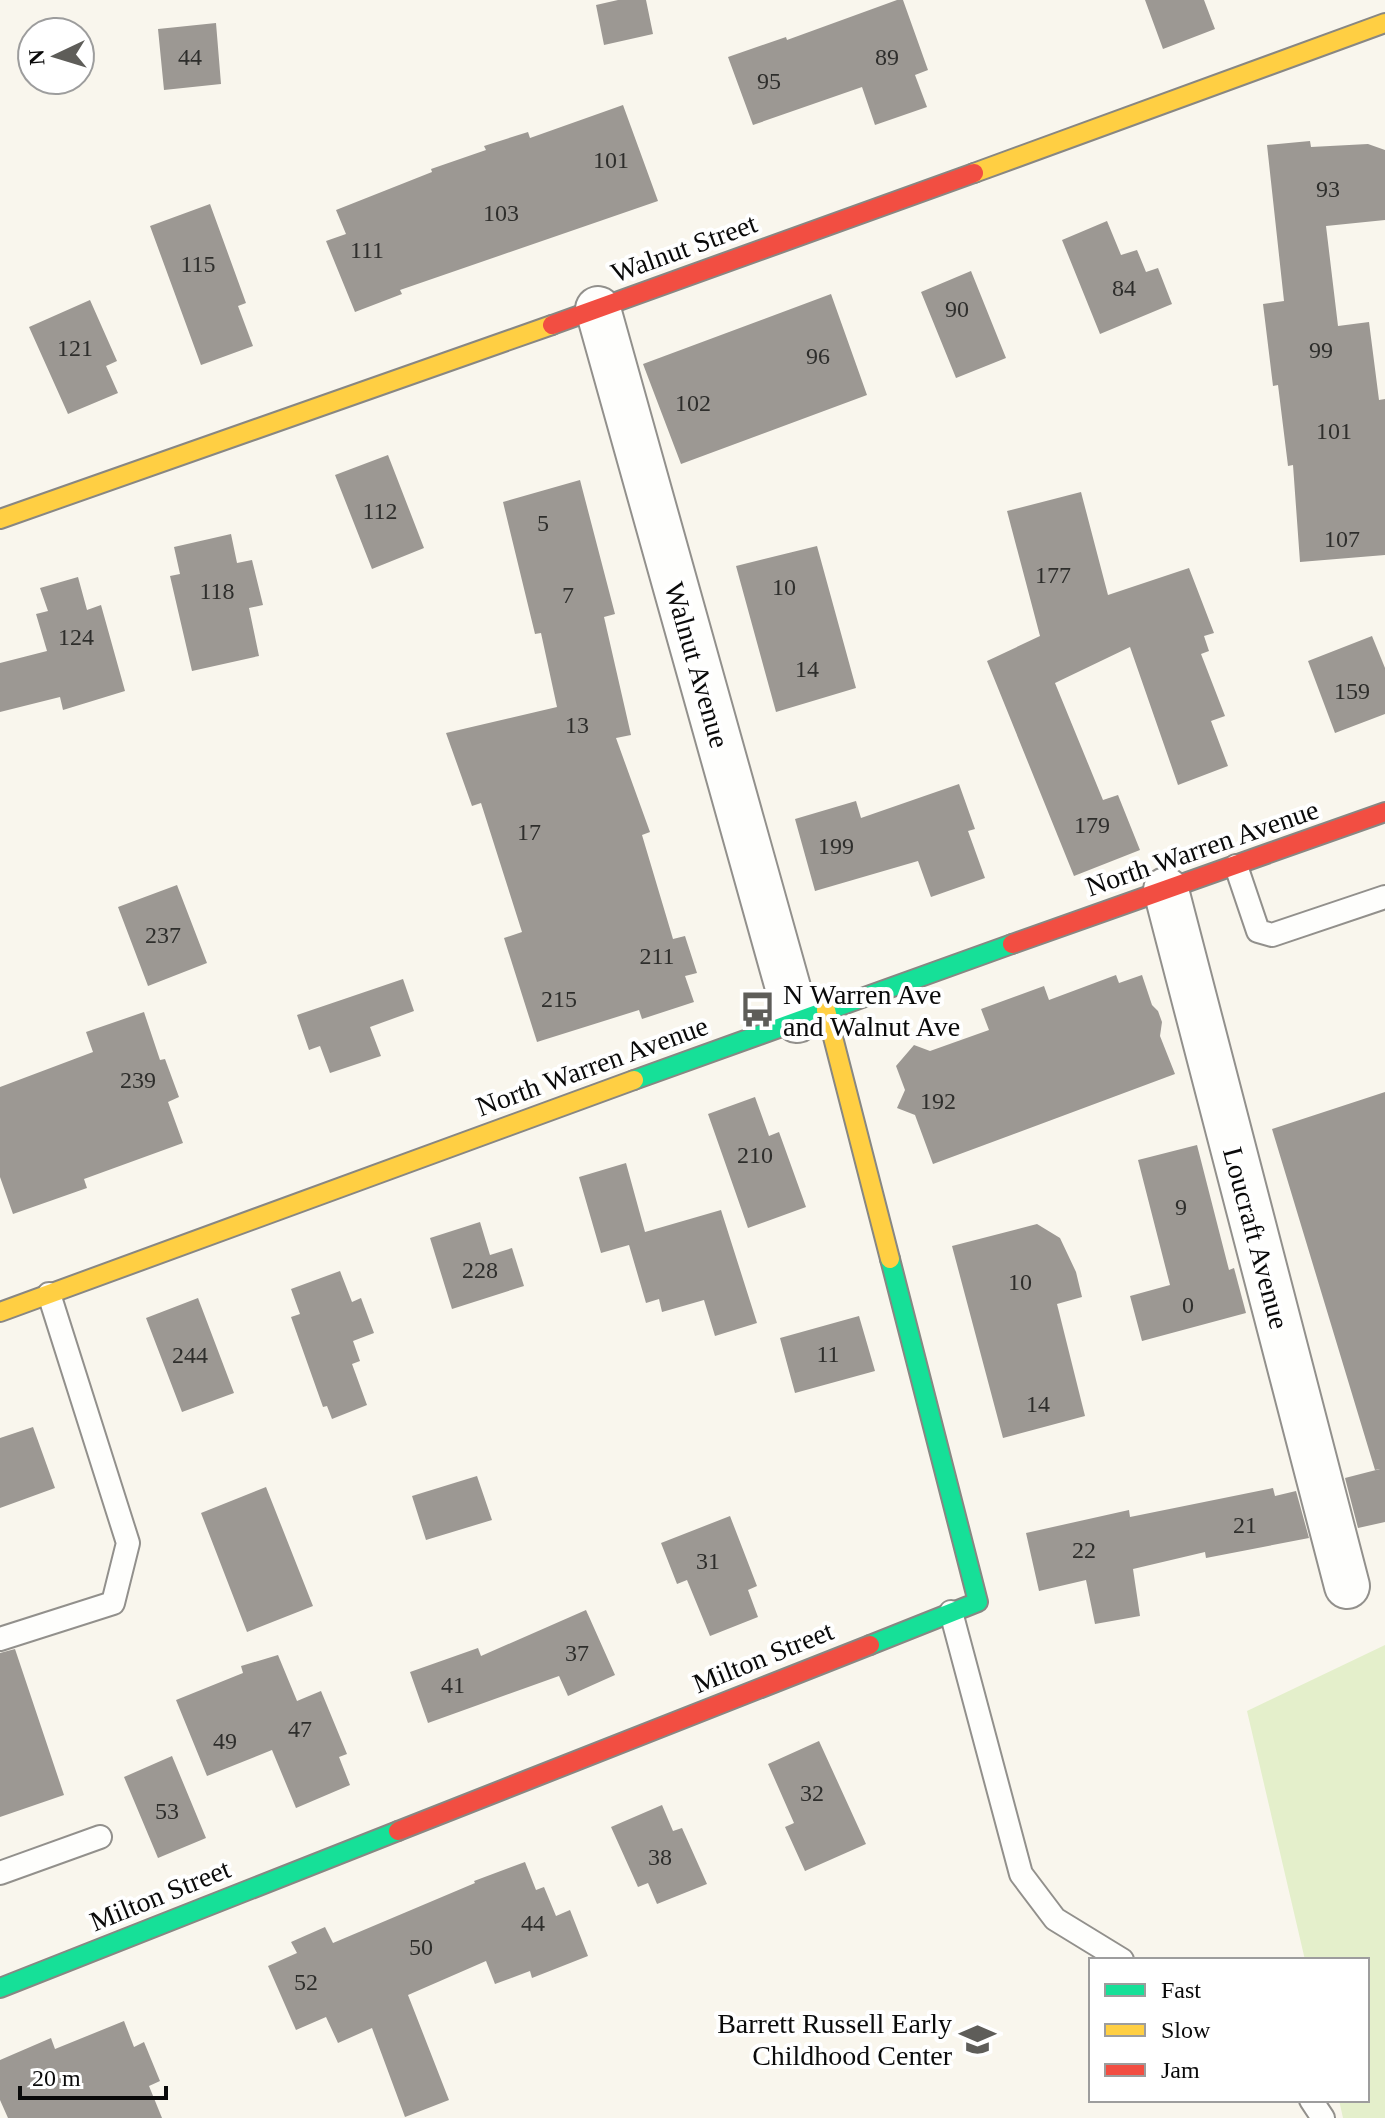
<svg xmlns="http://www.w3.org/2000/svg" width="1385" height="2118" viewBox="0 0 1385 2118" font-family="Georgia,serif">
	<style>
		.green { fill: #e4efcb }
		.building { fill: #9c9893 }
		.lines { fill: none; stroke-linecap: round; stroke-linejoin: round }
		.lane-casing { stroke: #92908c; stroke-width: 26 }
		.street-casing { stroke: #92908c; stroke-width: 48 }
		.fast-casing { stroke: #888783; stroke-width: 22 }
		.slow-casing { stroke: #888783; stroke-width: 22 }
		.jam-casing { stroke: #888783; stroke-width: 22 }
		.lane { stroke: #fefefc; stroke-width: 22 }
		.street { stroke: #fefefc; stroke-width: 44 }
		.fast { stroke: #16e098; stroke-width: 18 }
		.slow { stroke: #ffcf43; stroke-width: 18 }
		.jam { stroke: #f24e42; stroke-width: 18 }
		.labels { text-anchor: middle; dominant-baseline: central; stroke-width: 8; stroke-linejoin: round; paint-order: stroke }
		.number-label { font-size: 24px; fill: #2e2e2c }
		.street-label { font-size: 28px; fill: #0a0a0a; stroke: #fff }
		.poi-label { font-size: 28px; fill: #0a0a0a; stroke: #fff; text-anchor: start }
	</style>
	<rect width="100%" height="100%" fill="#f9f6ed"/>
	<!-- green -->
	<path class="green" d="M1385,1645V2118H1343L1339,2100H1367V1960H1305L1247,1711Z"/>
	<!-- building -->
	<path class="building" d="M618,0H646L653,34L604,45L596,5Z
		M897,0H903L928,70L915,75L927,107L875,125L862,87L753,125L728,57L786,37L787,40Z
		M1145,0H1204L1215,29L1163,49Z
		M216,23L221,84L164,90L158,29Z
		M623,105L658,201L400,290L402,294L355,312L326,241L346,234L336,210L432,172L431,169L486,150L484,146L528,132L530,138Z
		M1310,141L1311,147L1368,144L1385,150V220L1326,226L1338,326L1369,322L1379,400L1385,399V555L1300,562L1293,465L1288,466L1278,385L1273,386L1263,304L1284,301L1267,145Z
		M210,204L246,303L238,306L253,346L201,365L150,226Z
		M1107,221L1121,255L1137,250L1146,272L1158,268L1172,304L1100,334L1062,240Z
		M971,271L1006,358L956,378L921,292Z
		M831,294L867,395L681,464L643,364Z
		M90,300L117,361L106,366L118,393L68,414L29,327Z
		M388,455L424,548L372,569L335,475Z
		M580,480L615,614L604,617L631,735L616,738L650,832L642,835L673,939L685,936L697,973L685,976L694,1002L642,1019L639,1010L537,1042L504,938L522,932L481,803L472,806L446,733L557,707L541,633L535,634L503,502Z
		M1081,492L1108,595L1189,568L1214,633L1204,636L1209,651L1201,654L1225,716L1211,721L1228,766L1178,785L1130,647L1055,683L1103,800L1118,795L1140,850L1074,876L987,661L1040,636L1007,511Z
		M231,534L237,563L252,560L263,605L249,608L259,656L192,671L170,576L180,574L174,547Z
		M817,546L856,688L776,712L736,566Z
		M78,577L87,610L101,605L125,691L63,710L60,697L0,712V663L47,651L36,614L48,611L40,588Z
		M1372,636L1385,668V714L1335,733L1308,661Z
		M959,784L975,829L968,831L985,878L931,897L918,861L815,891L795,819L856,801L861,818Z
		M177,885L207,963L148,986L118,907Z
		M1116,975L1119,983L1142,975L1152,1005L1158,1011L1162,1022L1160,1036L1175,1074L933,1164L915,1115L897,1108L905,1090L896,1066L914,1045L930,1051L989,1030L981,1009L1044,986L1049,1000Z
		M403,979L414,1011L370,1027L381,1056L330,1073L320,1046L309,1050L297,1015Z
		M144,1012L160,1060L165,1059L179,1097L168,1102L183,1143L84,1179L87,1188L13,1214L0,1177V1087L93,1052L86,1032Z
		M1385,1092V1522L1358,1528L1345,1478L1380,1469L1375,1470L1272,1129Z
		M755,1097L769,1136L779,1132L806,1207L748,1228L708,1114Z
		M1197,1145L1229,1270L1234,1268L1246,1313L1142,1341L1130,1296L1170,1285L1138,1160Z
		M626,1163L645,1232L721,1210L757,1323L715,1336L704,1300L662,1312L659,1299L646,1303L629,1245L601,1253L579,1177Z
		M480,1222L490,1255L512,1248L524,1286L452,1309L430,1238Z
		M1037,1224L1060,1238L1076,1272L1082,1297L1057,1304L1085,1416L1003,1438L952,1246Z
		M340,1271L352,1302L361,1298L374,1333L353,1341L360,1361L352,1364L367,1405L332,1419L327,1406L323,1407L291,1317L300,1314L291,1289Z
		M198,1298L234,1393L182,1412L146,1318Z
		M859,1316L875,1371L795,1393L780,1338Z
		M33,1427L55,1488L0,1508V1438Z
		M477,1476L492,1520L426,1540L412,1496Z
		M266,1487L313,1606L247,1632L201,1513Z
		M1273,1488L1275,1496L1296,1491L1309,1538L1206,1558L1205,1552L1133,1569L1140,1616L1095,1624L1086,1580L1039,1591L1026,1533L1129,1510L1130,1517Z
		M730,1516L757,1586L748,1590L758,1617L710,1636L687,1580L677,1584L661,1543Z
		M586,1610L615,1675L568,1696L559,1676L428,1723L410,1672L478,1648L481,1656Z
		M15,1649L64,1795L0,1817V1653Z
		M278,1655L297,1701L321,1691L347,1754L339,1757L350,1785L296,1808L272,1750L207,1776L176,1700L243,1673L241,1666Z
		M819,1741L866,1844L805,1871L785,1827L794,1823L768,1764Z
		M172,1756L206,1838L158,1858L124,1777Z
		M662,1805L673,1831L682,1828L707,1884L657,1904L648,1883L638,1887L611,1827Z
		M525,1862L536,1890L544,1887L556,1916L570,1910L588,1956L532,1978L530,1971L495,1984L486,1961L408,1995L449,2100L405,2117L372,2028L338,2043L326,2017L296,2030L268,1966L297,1953L291,1942L325,1927L333,1943L475,1883L474,1881Z
		M124,2021L134,2047L144,2042L160,2081L149,2086L162,2118H8L0,2100V2060L51,2038L55,2049Z"/>
	<g class="lines">
		<defs>
			<path id="lane" d="M1236,866L1258,931L1272,935L1385,897
				M951,1612L1021,1874L1055,1919L1122,1960
				M0,1639L113,1603L128,1543L49,1294
				M0,1873L100,1837
				M1311,2100L1323,2118"/>
			<path id="street" d="M598,309L797,1020
				M1166,890L1347,1586"/>
			<path id="fast" d="M634,1080L1012,944
				M870,1645L978,1602L890,1259
				M0,1988L398,1831"/>
			<path id="slow" d="M974,173L1385,23
				M0,519L552,325
				M826,1010L890,1259
				M0,1312L634,1080"/>
			<path id="jam" d="M552,325L974,173
				M1012,944L1385,812
				M398,1831L870,1645"/>
		</defs>
		<!-- lane casing -->
		<use href="#lane" class="lane-casing"/>
		<!-- street casing -->
		<use href="#street" class="street-casing"/>
		<!-- fast casing -->
		<use href="#fast" class="fast-casing"/>
		<!-- slow casing -->
		<use href="#slow" class="slow-casing"/>
		<!-- jam casing -->
		<use href="#jam" class="jam-casing"/>
		<!-- lane -->
		<use href="#lane" class="lane"/>
		<!-- street -->
		<use href="#street" class="street"/>
		<!-- fast -->
		<use href="#fast" class="fast"/>
		<!-- slow -->
		<use href="#slow" class="slow"/>
		<!-- jam -->
		<use href="#jam" class="jam"/>
	</g>
	<!-- icons -->
	<defs>
		<symbol id="bus-bare" viewBox="-9 -9 18 18"><path d="M-5-6H5V4H4V6H2V4H-2V6H-4V4H-5ZM-3.5-4V0h7V-4ZM-3.5 1.2v1.5H-2V1.2ZM2 1.2v1.5H3.5V1.2Z" fill="#5e5d59" stroke="#fff" stroke-width="2.5" paint-order="stroke"/></symbol>
		<symbol id="school-bare" viewBox="-9 -9 18 18"><path d="M0-5L7-2L0 1L-7-2ZM-4 1L0 2.5L4 1V4Q0 6-4 4Z" fill="#5e5d59" stroke="#fff" stroke-width="2.5" paint-order="stroke"/></symbol>
	</defs>
	<g fill-rule="evenodd">
		<use href="#bus-bare" x="732" y="984" width="51" height="51"/>
		<use href="#school-bare" x="952" y="2014" width="51" height="51"/>
	</g>
	<g class="labels">
		<!-- number labels -->
		<g class="number-label">
			<text x="190" y="57">44</text>
			<text x="887" y="57">89</text>
			<text x="769" y="81">95</text>
			<text x="611" y="160">101</text>
			<text x="1328" y="189">93</text>
			<text x="501" y="213">103</text>
			<text x="367" y="250">111</text>
			<text x="198" y="264">115</text>
			<text x="1124" y="288">84</text>
			<text x="957" y="309">90</text>
			<text x="75" y="348">121</text>
			<text x="1321" y="350">99</text>
			<text x="818" y="356">96</text>
			<text x="693" y="403">102</text>
			<text x="1334" y="431">101</text>
			<text x="380" y="511">112</text>
			<text x="543" y="523">5</text>
			<text x="1342" y="539">107</text>
			<text x="1053" y="575">177</text>
			<text x="784" y="587">10</text>
			<text x="217" y="591">118</text>
			<text x="568" y="595">7</text>
			<text x="76" y="637">124</text>
			<text x="807" y="669">14</text>
			<text x="1352" y="691">159</text>
			<text x="577" y="725">13</text>
			<text x="1092" y="825">179</text>
			<text x="529" y="832">17</text>
			<text x="836" y="846">199</text>
			<text x="163" y="935">237</text>
			<text x="657" y="956">211</text>
			<text x="559" y="999">215</text>
			<text x="138" y="1080">239</text>
			<text x="938" y="1101">192</text>
			<text x="755" y="1155">210</text>
			<text x="1181" y="1207">9</text>
			<text x="480" y="1270">228</text>
			<text x="1020" y="1282">10</text>
			<text x="1188" y="1305">0</text>
			<text x="828" y="1354">11</text>
			<text x="190" y="1355">244</text>
			<text x="1038" y="1404">14</text>
			<text x="1245" y="1525">21</text>
			<text x="1084" y="1550">22</text>
			<text x="708" y="1561">31</text>
			<text x="577" y="1653">37</text>
			<text x="453" y="1685">41</text>
			<text x="300" y="1729">47</text>
			<text x="225" y="1741">49</text>
			<text x="812" y="1793">32</text>
			<text x="167" y="1811">53</text>
			<text x="660" y="1857">38</text>
			<text x="533" y="1923">44</text>
			<text x="421" y="1947">50</text>
			<text x="306" y="1982">52</text>
		</g>
		<!-- street labels -->
		<g class="street-label">
			<text transform="translate(684 248) rotate(-20)">Walnut Street</text>
			<text transform="translate(697 665) rotate(74)">Walnut Avenue</text>
			<text transform="translate(1202 848) rotate(-19)">North Warren Avenue</text>
			<text transform="translate(592 1066) rotate(-20)">North Warren Avenue</text>
			<text transform="translate(1256 1238) rotate(75)">Loucraft Avenue</text>
			<text transform="translate(763 1657) rotate(-22)">Milton Street</text>
			<text transform="translate(160 1895) rotate(-22)">Milton Street</text>
		</g>
		<!-- poi labels -->
		<g class="poi-label">
			<text x="783" y="994">N Warren Ave<tspan x="783" dy="32">and Walnut Ave</tspan></text>
			<text x="952" y="2023" text-anchor="end">Barrett Russell Early<tspan x="952" dy="32">Childhood Center</tspan></text>
		</g>
	</g>
	<!-- legend -->
	<rect x="1089" y="1958" width="280" height="144" fill="#ffffff" stroke="#9d9d9d" stroke-width="2"/>
	<rect x="1105" y="1984" width="40" height="12" fill="#16e098" stroke="#9d9d9d" stroke-width="2"/>
	<text x="1161" y="1998" font-size="24" fill="#0a0a0a">Fast</text>
	<rect x="1105" y="2024" width="40" height="12" fill="#ffcf43" stroke="#9d9d9d" stroke-width="2"/>
	<text x="1161" y="2038" font-size="24" fill="#0a0a0a">Slow</text>
	<rect x="1105" y="2064" width="40" height="12" fill="#f24e42" stroke="#9d9d9d" stroke-width="2"/>
	<text x="1161" y="2078" font-size="24" fill="#0a0a0a">Jam</text>
	<!-- north arrow -->
	<g transform="translate(56 56) rotate(266)"><circle r="38" fill="#ffffff" stroke="#9d9d9d" stroke-width="2"/>
	<path d="M0-6L14 30L0 20L-14 30Z" fill="#5e5d59"/>
	<text y="-12" font-size="22" font-weight="bold" text-anchor="middle" fill="#0a0a0a">N</text>
	</g>
	<!-- scale -->
	<path d="M20 2086v12h146v-12" fill="none" stroke="#0a0a0a" stroke-width="4"/>
	<text x="32" y="2086" font-size="24" fill="#0a0a0a" stroke="#ffffff" stroke-width="6" paint-order="stroke">20 m</text>
</svg>
